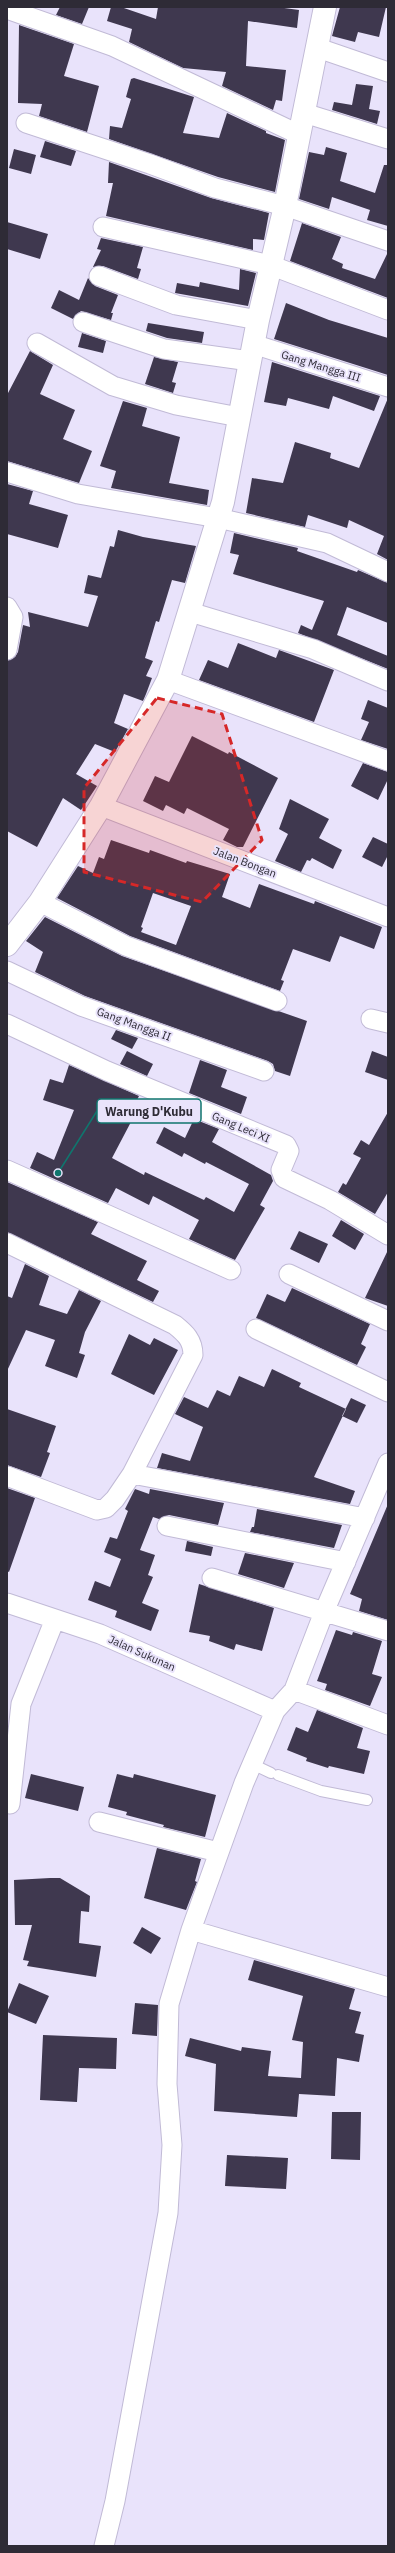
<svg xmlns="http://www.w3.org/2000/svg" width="395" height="2553" viewBox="0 0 395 2553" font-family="'IBM Plex Sans',sans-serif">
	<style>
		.building { fill: #3f384f; fill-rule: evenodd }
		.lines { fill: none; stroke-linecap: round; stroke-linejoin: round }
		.service-casing { stroke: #c1bad6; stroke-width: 12 }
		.minor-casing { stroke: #c1bad6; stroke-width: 21 }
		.tertiary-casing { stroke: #c1bad6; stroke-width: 24 }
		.service { stroke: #fff; stroke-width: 10 }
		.minor { stroke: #fff; stroke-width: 19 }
		.tertiary { stroke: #fff; stroke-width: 22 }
		.marked { fill: #d62828; fill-opacity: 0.2; stroke: #d62828; stroke-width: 3; stroke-dasharray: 8 5; stroke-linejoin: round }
		.labels { text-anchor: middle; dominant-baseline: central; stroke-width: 4; stroke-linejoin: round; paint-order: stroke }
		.street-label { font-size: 11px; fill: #2e2b36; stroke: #e9e3fb }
		.leader { fill: none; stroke: #0f766e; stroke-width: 1.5 }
		.callout-dot { fill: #0f766e; stroke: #e9e3fb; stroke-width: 1.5 }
		.callout { fill: #e9e3fb; stroke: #0f766e; stroke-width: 1.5 }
		.callout-label { font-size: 12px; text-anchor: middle; font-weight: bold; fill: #2e2b36 }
	</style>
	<rect width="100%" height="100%" fill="#e9e3fb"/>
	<!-- building -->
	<path class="building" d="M60,7H89L82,24L56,15Z
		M111,7H121L156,19L158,7H277L299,10L297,28L248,21L246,66L286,70L282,101L276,100L273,110L222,86L226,72L183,68L129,42L132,29L107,21Z
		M340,7H386L379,37L358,32L355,42L332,36Z
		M19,25L74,44L64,76L99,86L87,132L39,116L42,104L18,103Z
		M134,78L194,97L183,133L219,138L227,113L266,131V133L285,140L275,192L218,177L109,139L110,126L122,128L131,99L126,97L131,79Z
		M356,84L373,86L369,109L380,111L377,124L332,110L334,102L352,105Z
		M45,141L76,151L71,166L40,157Z
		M326,147L347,153L340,181L375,193L384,165H388V226L367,220L370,210L332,197L329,209L299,199L309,152L324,155Z
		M14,149L36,155L31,174L9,168Z
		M109,162L211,198L269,213L264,240L253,239V250L106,216L113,183H108Z
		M7,222L48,234L40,259L7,249Z
		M302,223L341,237L332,259L343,264L342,268L375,279L388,252V298L290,261Z
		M101,238L143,247L137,268L141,269L138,279L103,266L93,267L101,250L97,249Z
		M240,269L256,273L248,306L175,293L177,283L199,287L200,282L239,290Z
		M88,278L95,286L118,295L111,313H113L111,320L81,311L73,319L51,308L59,290L79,300Z
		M286,303L329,320L388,338V375L274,339Z
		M148,323L204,332L202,343L167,338L146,331Z
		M82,333L106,341L103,353L78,347Z
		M30,351L53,365L40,394L75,410L63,439L92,451L79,483L7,461V395Z
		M154,357L178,362L172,382L176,383L173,393L145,384Z
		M272,362L380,396L374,411L333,396L329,409L288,398L286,406L264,402Z
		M388,398V560L377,554L384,536L349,520L347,528L308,515L305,527L246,513L252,478L283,483L295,442L331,453L330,458L359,468Z
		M123,401L147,408L142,426L180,437L169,483L209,490L207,505L111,488L116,471L100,466Z
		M7,484L33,491L29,504L68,515L58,548L7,534Z
		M118,530L143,537L196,546L185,583L172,580L159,622L156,621L145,658L153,661L146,676L152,678L146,694L143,701L124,694L114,723L128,729L115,752L95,744L76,774L97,786L81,810L63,798L37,847L7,831V661L15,657L18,652L23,625L30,627L28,612L88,627L98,596L84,593L88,575L101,578L110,546L114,547Z
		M234,533L298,548L297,551L357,572L358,570L388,583V623L347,607L337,635L388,656V669L298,633L301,625L312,630L324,601L233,574L239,555L230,553Z
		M238,643L276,658L279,650L334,670L314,722L199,680L208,660L228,668Z
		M368,700L388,708V749L361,740L369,722L361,719Z
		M192,736L228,754L229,752L278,778L243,847H237L223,840L229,829L187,808L184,814L166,805L163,811L143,801L155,776L169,782Z
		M363,763L388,772V779L378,800L351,786Z
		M290,799L329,819L319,838L342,850L333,869L312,858L310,861L307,860L301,872L275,861L288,834L279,829Z
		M373,837L388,844V855L382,867L362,857Z
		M111,840L149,853L150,850L186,863L187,861L230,874L222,897L250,908L259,884L314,904L315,901L382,927L374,949L340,936L330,962L293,949L281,980L284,981L280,991L130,936L57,898L78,866L93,873L99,857L104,859ZM153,893L191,906L176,945L141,932L143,928L141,927Z
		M45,917L122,956L307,1021L290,1076L275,1071L273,1064L268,1061L85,996L35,972L43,952L26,941Z
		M116,1030L138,1038L132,1049L111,1039Z
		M127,1051L153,1064L147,1076L120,1064Z
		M372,1051L388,1057V1080L365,1072Z
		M200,1060L227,1070L221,1087L247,1097L241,1114L189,1093Z
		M69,1065L139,1096L128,1118L132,1120L112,1158L144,1175L145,1172L204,1200L206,1197L234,1212L249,1184L206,1162L205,1164L184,1153L182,1157L156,1143L164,1127L185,1138L194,1119L219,1129L212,1142L271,1175L273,1181L260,1205L265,1208L235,1260L189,1239L199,1220L153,1196L149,1205L116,1188L108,1203L30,1168L37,1152L54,1160L74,1110L43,1100L50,1079L63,1083Z
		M388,1112V1192L375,1214L338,1192L343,1183L346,1185L361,1158L353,1154L361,1140L369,1145Z
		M7,1182L98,1222L91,1234L147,1261L137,1280L159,1291L153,1302L7,1232Z
		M341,1220L364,1234L355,1250L332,1236Z
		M299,1231L328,1244L319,1263L290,1249Z
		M388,1250V1306L365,1298Z
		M25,1264L49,1276L39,1305L67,1314L79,1290L101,1301L85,1332L79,1353L85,1355L77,1378L45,1366L55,1340L26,1330L7,1371V1296L12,1298Z
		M292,1288L370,1324L361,1344L366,1347L357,1365L256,1318L267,1294L285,1302Z
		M129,1334L150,1345L154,1338L178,1350L154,1395L111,1374Z
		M272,1369L301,1383L299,1387L346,1409L314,1477L355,1491L350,1504L157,1468L162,1453L190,1461L203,1427L175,1414L184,1397L208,1408L217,1390L230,1396L239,1376L264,1387Z
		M351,1398L366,1405L357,1423L342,1416Z
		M7,1409L56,1426L47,1452L50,1453L41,1477L7,1465Z
		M7,1488L35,1498L9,1572L7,1571Z
		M135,1489L149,1494L150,1489L224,1503L218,1525L169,1515L159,1519L153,1517L140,1550L155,1555L148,1575L153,1577L142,1603L159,1610L151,1631L115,1617L117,1611L88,1600L95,1581L110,1587L121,1559L104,1552L110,1537L117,1539L128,1511L125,1509Z
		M388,1504V1620L359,1611L362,1599L350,1594Z
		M257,1509L342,1525L334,1548L250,1532L252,1527H254Z
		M187,1541L213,1547L211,1556L185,1551Z
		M245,1553L294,1563L284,1588L238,1574Z
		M199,1584L274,1608L262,1651L236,1644L234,1650L209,1641L210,1636L189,1632Z
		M336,1630L352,1635L353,1632L382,1641L372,1674L382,1677L370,1706L325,1690L327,1684L317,1681Z
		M317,1710L363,1728L357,1748L370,1751L364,1774L329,1766L328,1768L306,1761L307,1758L287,1750L296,1727L308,1732Z
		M31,1774L84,1787L78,1811L25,1798Z
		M117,1774L133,1778L134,1774L216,1795L205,1837L163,1827L164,1825L126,1815L127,1812L108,1807Z
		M157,1848L201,1859L195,1881L197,1882L186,1910L144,1898Z
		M50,1878H60L90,1896L89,1912L81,1911L79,1943L101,1946L96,1977L27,1966L29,1961L23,1960L32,1925H15L14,1880Z
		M142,1927L161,1938L151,1954L133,1943Z
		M254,1960L355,1989L349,2009L361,2012L355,2033L364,2035L359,2062L337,2058L335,2096L299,2094L297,2117L214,2111L216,2064L185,2056L190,2038L241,2051L242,2047L271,2051L268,2076L301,2078L303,2042L292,2040L303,1996L248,1980Z
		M19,1983L49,1996L36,2024L7,2012Z
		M135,2003L158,2005L157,2036L132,2034Z
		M43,2035L117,2038L116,2069L79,2068L77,2102L40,2100Z
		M332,2112H361L360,2160L331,2159Z
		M227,2155L288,2158L286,2189L225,2186Z"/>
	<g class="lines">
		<defs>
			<path id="service" d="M252,1764L271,1773
				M278,1775L321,1791L367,1800"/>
			<path id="minor" d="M7,9L112,46L300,135
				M318,48L388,72
				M304,113L388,139
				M26,123L150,164L215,188L285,206L388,241
				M103,227L270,265L388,310
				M99,276L176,305L258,320
				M83,322L164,349L250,361
				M37,343L113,386L176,405L239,417
				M253,344L388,387
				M7,472L78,494L218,518L327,543L388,572
				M7,607L13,617L7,650
				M190,612L313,649L388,681
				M168,680L388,761
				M101,806L388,917
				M40,902L126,946L277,1001
				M7,971L81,1006L264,1071
				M371,1019L388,1023
				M7,1024L107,1071L286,1145L289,1151L281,1170L284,1178L330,1200L388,1235
				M7,1170L231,1270
				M7,1243L175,1325C185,1333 193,1340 193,1355L132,1474L115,1499L106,1508L97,1510L7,1476
				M289,1274L388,1321
				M256,1329L388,1392
				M132,1474L365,1518
				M167,1526L346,1562
				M212,1578L388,1631
				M7,1603L100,1634L275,1711
				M294,1690L388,1725
				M10,1804L21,1704L55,1619
				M99,1822L218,1852
				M191,1930L388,1987
				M104,2546L115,2501L168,2213L172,2145L167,2084L169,2004L191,1930L244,1783L275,1711L294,1690L324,1612L388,1463"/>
			<path id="tertiary" d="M7,945L40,902L101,806L168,680L223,502L258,320L285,206L325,7"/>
		</defs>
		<!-- service casing -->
		<use href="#service" class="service-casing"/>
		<!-- minor casing -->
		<use href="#minor" class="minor-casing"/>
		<!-- tertiary casing -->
		<use href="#tertiary" class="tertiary-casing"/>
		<!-- service -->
		<use href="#service" class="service"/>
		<!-- minor -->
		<use href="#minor" class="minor"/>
		<!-- tertiary -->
		<use href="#tertiary" class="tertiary"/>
	</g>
	<!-- marked area -->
	<path class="marked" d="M157,698L222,714L262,840L202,902L84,872V788Z"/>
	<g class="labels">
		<!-- street labels -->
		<g class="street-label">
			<text transform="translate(321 366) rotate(17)">Gang Mangga III</text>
			<text transform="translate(245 862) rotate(21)">Jalan Bongan</text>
			<text transform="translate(134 1024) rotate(20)">Gang Mangga II</text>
			<text transform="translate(241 1127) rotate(23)">Gang Leci XI</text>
			<text transform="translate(142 1653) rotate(24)">Jalan Sukunan</text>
		</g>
	</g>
	<!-- callouts -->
	<path class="leader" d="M58 1173L97 1111"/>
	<circle class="callout-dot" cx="58" cy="1173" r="4"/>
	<rect class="callout" x="97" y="1099" width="104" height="24" rx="4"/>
	<g class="callout-label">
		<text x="149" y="1116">Warung D'Kubu</text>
	</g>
	<!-- border -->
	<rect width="395" height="2553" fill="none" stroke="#2e2b36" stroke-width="16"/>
</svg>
